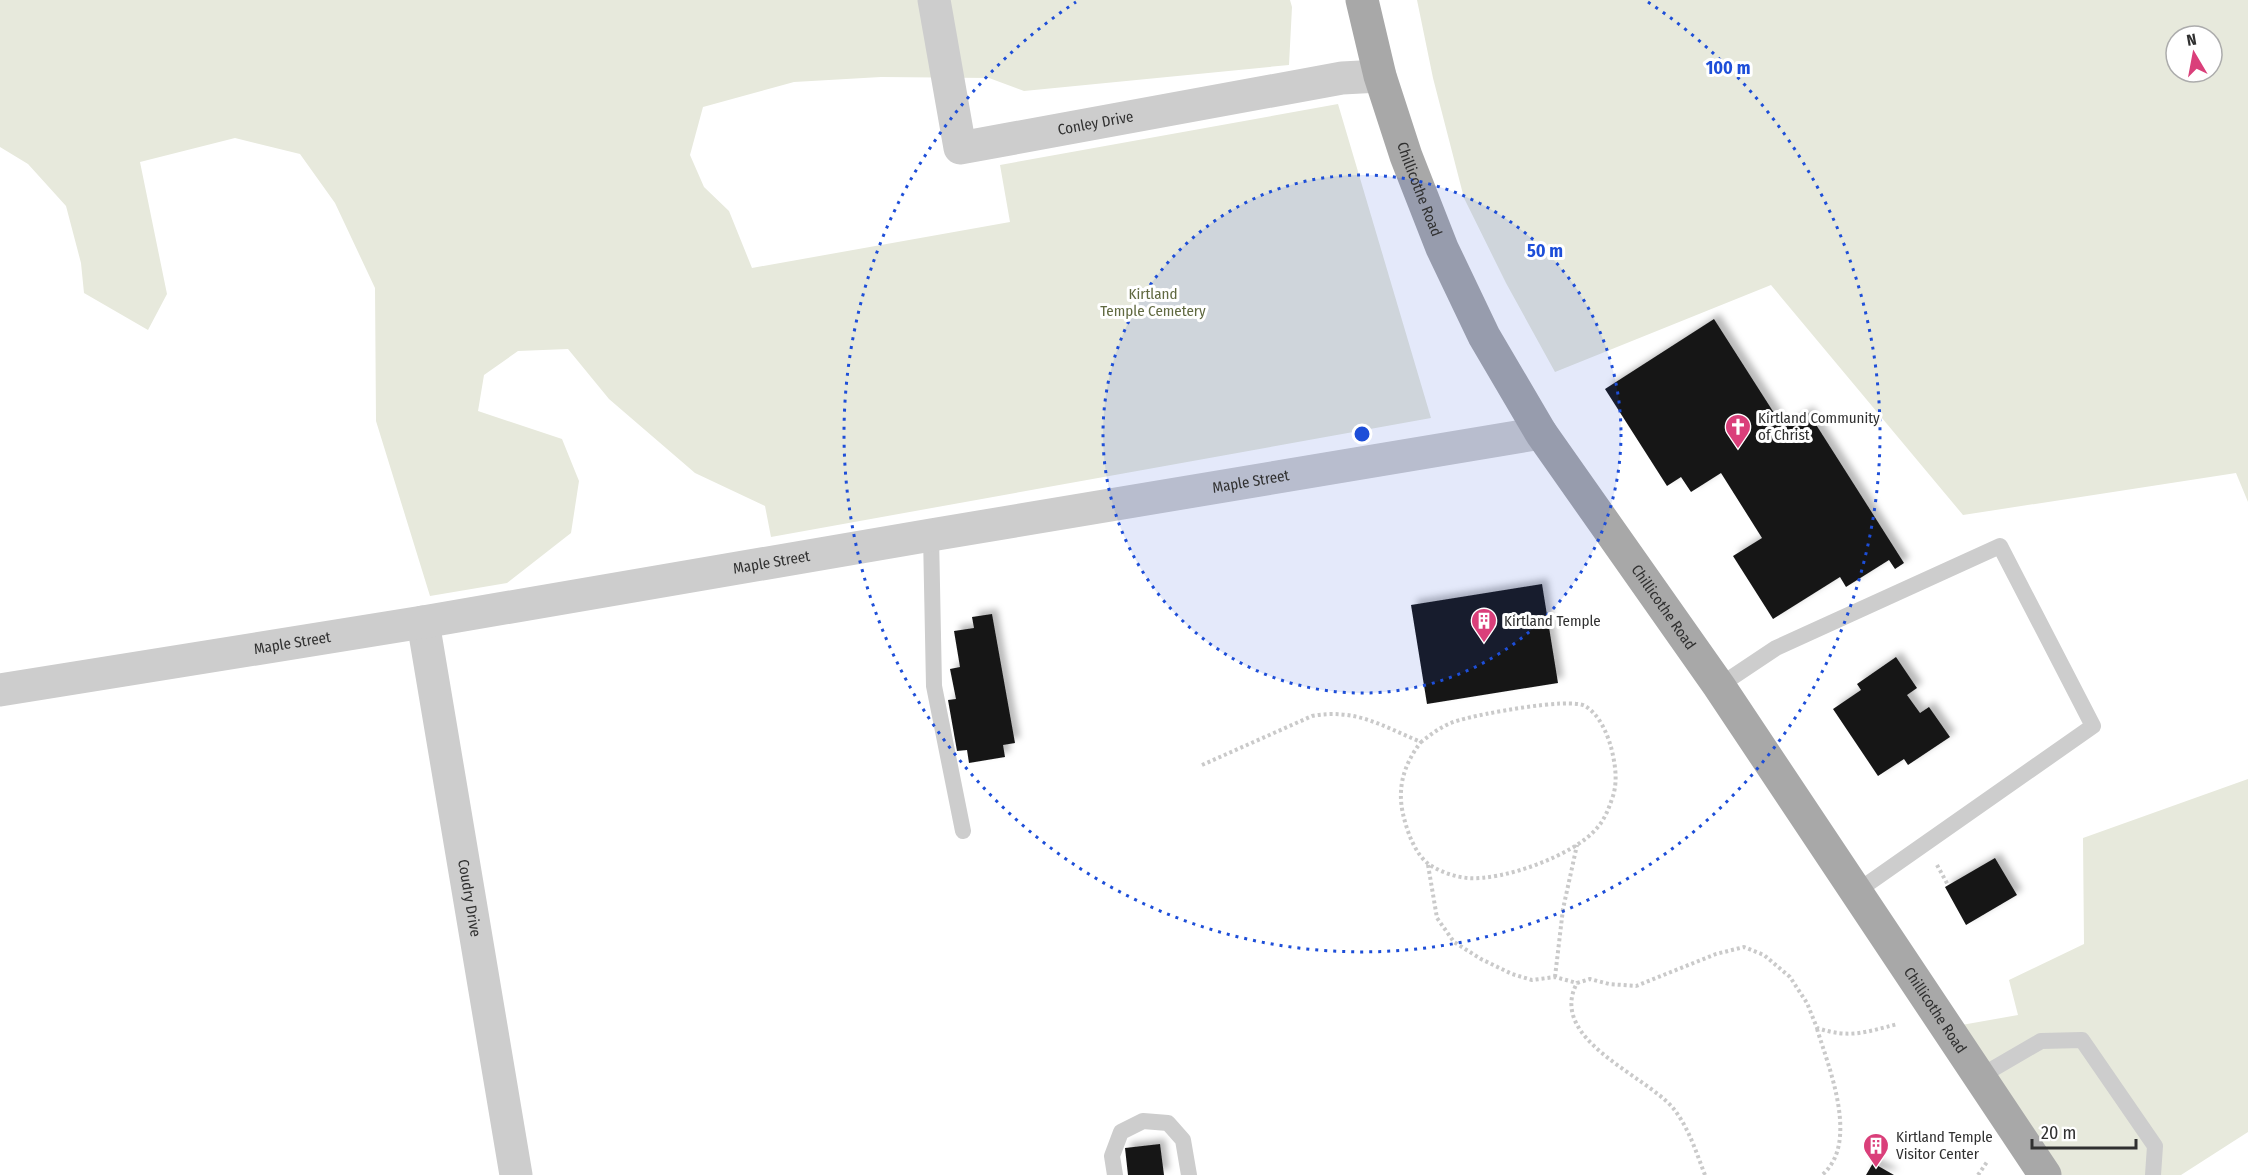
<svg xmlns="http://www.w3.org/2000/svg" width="2248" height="1175" viewBox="0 0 2248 1175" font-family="'Fira Sans Condensed',sans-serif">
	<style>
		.green { fill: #e7e9dc; fill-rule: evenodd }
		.building { fill: #171717; filter: url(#shadow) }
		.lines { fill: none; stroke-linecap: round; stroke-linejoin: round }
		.path { stroke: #cacaca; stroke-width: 4; stroke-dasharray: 3 3; stroke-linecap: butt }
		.service { stroke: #cdcdcd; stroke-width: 16 }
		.minor { stroke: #cdcdcd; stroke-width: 33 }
		.primary { stroke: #a8a8a8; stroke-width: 33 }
		.ring { fill: none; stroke: #1d4ed8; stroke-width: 3; stroke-dasharray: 3 6 }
		.labels { text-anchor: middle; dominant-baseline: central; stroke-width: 6; stroke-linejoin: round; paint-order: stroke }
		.street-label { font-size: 15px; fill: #303030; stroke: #fff }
		.park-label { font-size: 15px; fill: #606940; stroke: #fff }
		.poi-label { font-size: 15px; fill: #303030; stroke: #fff; text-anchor: start }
		.centre { fill: #1d4ed8; stroke: #fff; stroke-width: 3 }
		.ring-label { font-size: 18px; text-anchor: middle; font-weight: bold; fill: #1d4ed8; stroke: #fff; stroke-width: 6; stroke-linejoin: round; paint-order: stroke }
	</style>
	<defs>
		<filter id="shadow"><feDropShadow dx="5.5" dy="-5.5" stdDeviation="3" flood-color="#0004"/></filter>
	</defs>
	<rect width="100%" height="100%" fill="#fff"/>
	<!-- green -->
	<path class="green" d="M0,0H1290L1292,7L1289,65L1024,91L989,78L881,77L794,82L703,107L690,155L704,187L729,211L752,268L1010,222L1000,165L1338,104L1431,418L771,537L765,506L695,473L609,399L568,349L518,351L484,375L478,411L562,439L579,481L571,533L507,583L430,596L376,421L375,288L335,203L300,154L235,138L140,162L167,294L148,330L84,293L81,263L66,206L28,164L0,147Z
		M1417,0H2248V502L2236,473L1963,515L1771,285L1555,372L1506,283L1464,198L1433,78ZM2176,36H2212V72H2176Z
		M2248,779V1132L2181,1175H2060L1956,1026L2018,1015L2009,980L2084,944L2083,838Z"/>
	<!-- building -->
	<path class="building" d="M1714,319L1783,427L1808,412L1904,563L1895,569L1889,560L1846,587L1840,577L1773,619L1733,556L1762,538L1721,473L1691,492L1681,477L1667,486L1605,389Z
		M1542,584L1558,683L1427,704L1411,605Z
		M992,614L1015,743L1003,745L1005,757L969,763L967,750L957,751L948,700L956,699L950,669L960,667L954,631L974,628L972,617Z
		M1896,657L1917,688L1907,695L1920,713L1929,707L1950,737L1908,765L1904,759L1878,776L1833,709L1861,690L1857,684Z
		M1995,858L2017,895L1966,925L1945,887Z
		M1160,1144L1164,1175H1128L1125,1148Z
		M1873,1163L1894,1175H1866Z"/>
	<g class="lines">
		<!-- path -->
		<path class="path" d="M1202,765L1312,716C1356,708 1382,726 1421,742C1433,733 1444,724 1460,720C1480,714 1569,697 1585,706C1599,714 1607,733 1611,747C1615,763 1618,780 1613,796C1609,808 1605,819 1597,828C1575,855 1503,881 1468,878C1455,877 1441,872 1430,865C1415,855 1407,831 1403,814C1397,787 1404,764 1421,742
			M1428,865L1437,918L1454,942L1481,959L1512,974L1532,980L1555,977L1577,983
			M1937,865L1948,885
			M1555,977L1563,909L1577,845
			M1817,1029C1829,1068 1860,1143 1822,1175
			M1705,1175C1696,1152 1689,1128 1673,1108C1645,1075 1547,1039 1577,983L1590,979L1609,984L1636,986L1716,954L1744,947L1764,955L1790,977L1807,1003L1817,1028C1851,1039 1865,1032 1898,1024
			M1978,1175L1987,1162"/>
		<!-- service -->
		<path class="service" d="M931,535L934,686L963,831
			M1719,686L1776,648L2000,546L2093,726L1856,892
			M1979,1077L2041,1041L2082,1040L2155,1146L2153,1175
			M1115,1175L1112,1156L1121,1132L1143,1121L1168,1123L1183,1140L1189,1175"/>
		<!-- minor -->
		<g class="minor">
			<path id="s1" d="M934,0L960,148L1342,78L1380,76"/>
			<path id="s2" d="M423,622L516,1175"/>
			<path id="s3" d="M0,690L423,622L931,535L1541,433"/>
		</g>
		<!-- primary -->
		<path class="primary" id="s4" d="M1362,0L1380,76L1406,156L1442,248L1484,336L1541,433L1719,686L2045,1175"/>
	</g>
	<!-- distance rings -->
	<circle cx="1362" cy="434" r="259" fill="#1d4ed8" fill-opacity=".12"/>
	<g class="ring">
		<circle cx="1362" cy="434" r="259"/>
		<path d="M1648 2A518 518 0 1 1 1076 2"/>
	</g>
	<!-- icons -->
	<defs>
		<symbol id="church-pin" viewBox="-11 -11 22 30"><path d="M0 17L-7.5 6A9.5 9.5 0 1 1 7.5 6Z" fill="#da3f7a" stroke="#fff"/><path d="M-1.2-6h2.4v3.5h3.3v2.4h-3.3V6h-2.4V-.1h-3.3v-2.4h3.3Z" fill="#fff"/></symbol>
		<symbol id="building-pin" viewBox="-11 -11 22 30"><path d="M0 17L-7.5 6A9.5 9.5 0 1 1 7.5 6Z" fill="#da3f7a" stroke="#fff"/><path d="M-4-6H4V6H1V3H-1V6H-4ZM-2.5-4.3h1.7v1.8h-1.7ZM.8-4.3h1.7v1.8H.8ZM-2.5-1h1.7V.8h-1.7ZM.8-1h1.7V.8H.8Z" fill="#fff"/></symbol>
	</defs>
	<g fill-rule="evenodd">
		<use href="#church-pin" x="1723" y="412" width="30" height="40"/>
		<use href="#building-pin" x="1469" y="606" width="30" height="40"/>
		<use href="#building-pin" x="1861" y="1131" width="30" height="40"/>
	</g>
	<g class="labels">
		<!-- street labels -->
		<g class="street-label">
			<text stroke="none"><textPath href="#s1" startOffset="288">Conley Drive</textPath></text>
			<text stroke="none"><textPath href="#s4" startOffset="198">Chillicothe Road</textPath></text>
			<text stroke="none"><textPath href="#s3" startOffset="1268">Maple Street</textPath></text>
			<text stroke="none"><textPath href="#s3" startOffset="782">Maple Street</textPath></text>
			<text stroke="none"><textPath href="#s4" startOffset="684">Chillicothe Road</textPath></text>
			<text stroke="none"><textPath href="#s3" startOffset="296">Maple Street</textPath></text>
			<text stroke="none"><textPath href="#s2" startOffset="280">Coudry Drive</textPath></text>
			<text stroke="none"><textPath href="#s4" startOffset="1170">Chillicothe Road</textPath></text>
		</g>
		<!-- park labels -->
		<g class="park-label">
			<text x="1153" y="294">Kirtland<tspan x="1153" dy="17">Temple Cemetery</tspan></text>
		</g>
		<!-- poi labels -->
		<g class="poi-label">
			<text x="1758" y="418">Kirtland Community<tspan x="1758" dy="17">of Christ</tspan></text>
			<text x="1504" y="621">Kirtland Temple</text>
			<text x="1896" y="1137">Kirtland Temple<tspan x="1896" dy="17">Visitor Center</tspan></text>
		</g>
	</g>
	<circle cx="1362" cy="434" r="9" class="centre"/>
	<g class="ring-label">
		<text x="1728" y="74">100 m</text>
		<text x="1545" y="257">50 m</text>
	</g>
	<!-- north arrow -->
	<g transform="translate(2194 54) rotate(350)"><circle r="28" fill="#ffffff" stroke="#acacac" stroke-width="1.5"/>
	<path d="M0-4.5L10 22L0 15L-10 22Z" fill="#da3f7a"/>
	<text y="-9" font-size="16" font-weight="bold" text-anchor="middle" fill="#303030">N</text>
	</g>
	<!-- scale -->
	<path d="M2032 1139v9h104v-9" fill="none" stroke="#303030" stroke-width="3"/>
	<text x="2041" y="1139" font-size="18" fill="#303030" stroke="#ffffff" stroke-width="4.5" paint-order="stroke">20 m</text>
</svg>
